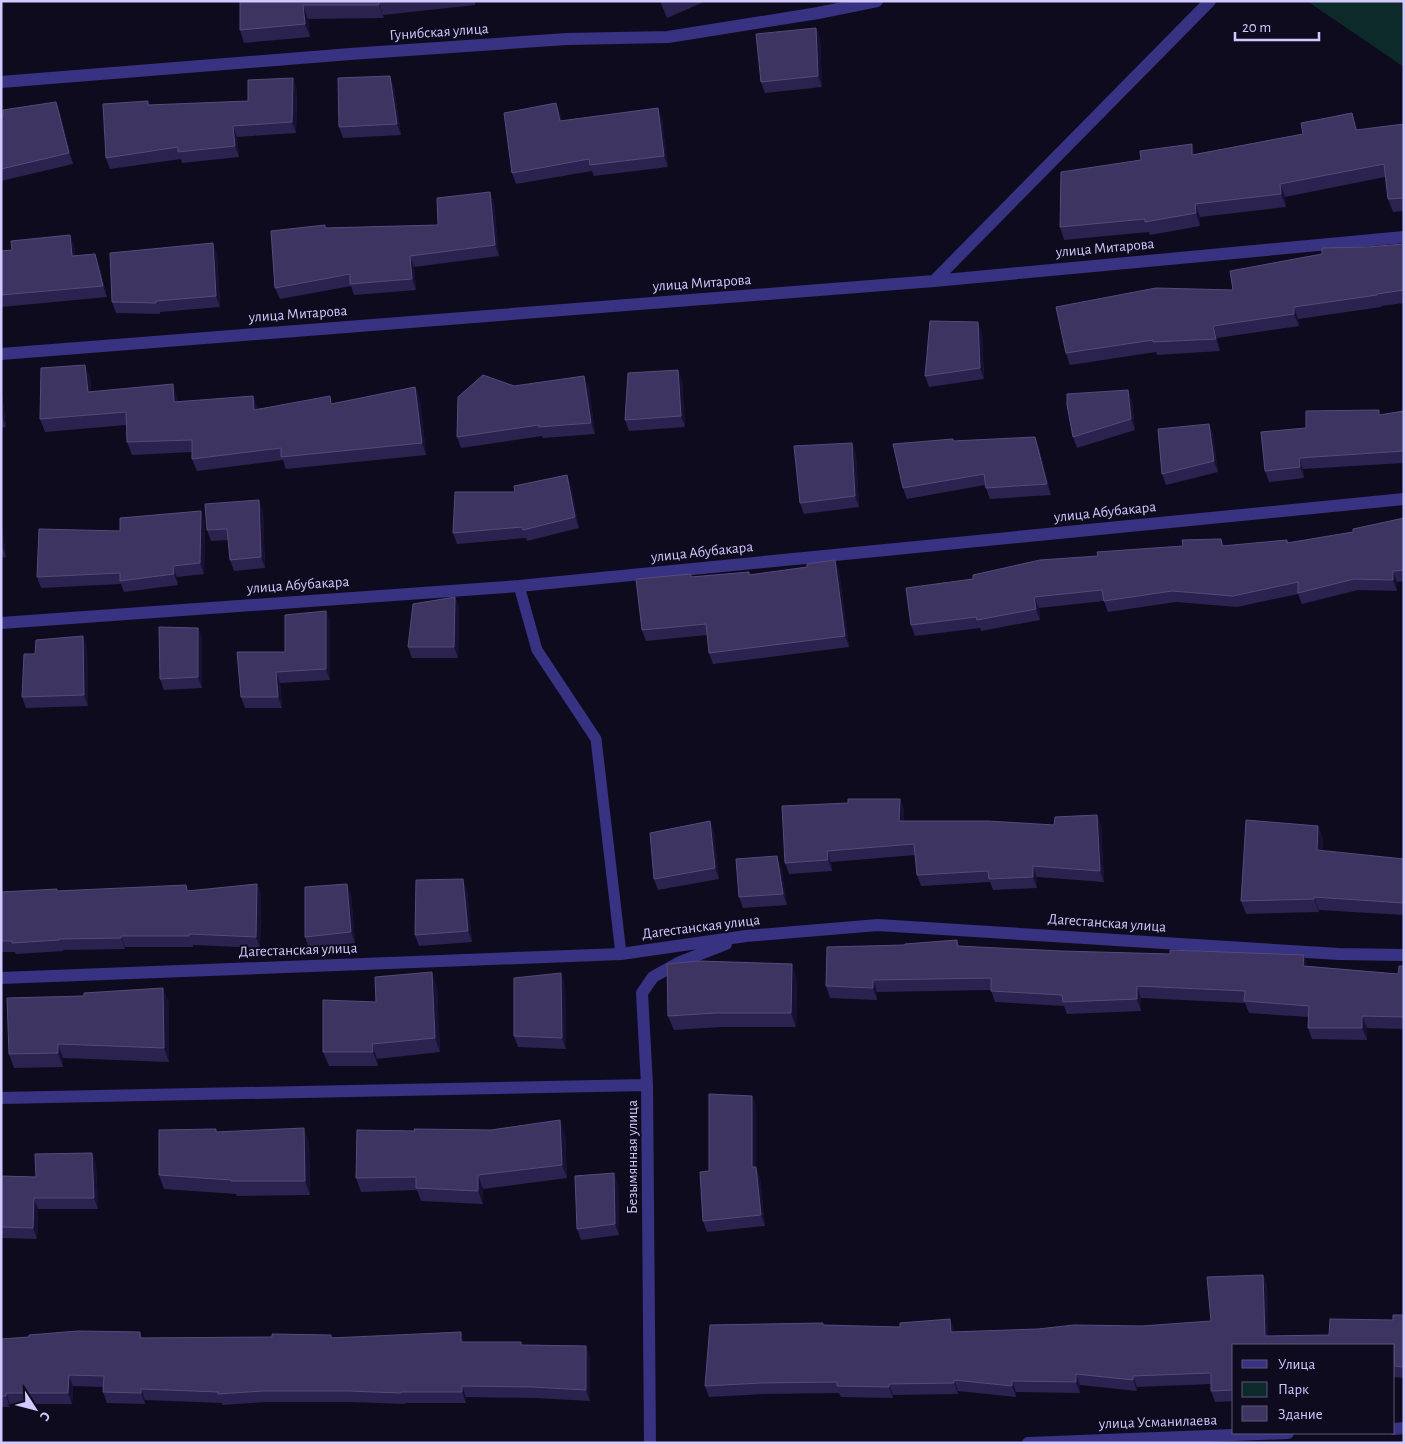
<svg xmlns="http://www.w3.org/2000/svg" width="1405" height="1444" viewBox="0 0 1405 1444" font-family="'Alegreya Sans',sans-serif">
	<style>
		.green { fill: #0d2a2a }
		.lines { fill: none; stroke-linecap: round; stroke-linejoin: round }
		.lane { stroke: #383282; stroke-width: 11 }
		.street { stroke: #383282; stroke-width: 12 }
		.wall { fill: #2c224f }
		.shaded-wall { fill: #191134 }
		.building { fill: #3e3462; stroke: #554b7b }
		.labels { text-anchor: middle; dominant-baseline: central; stroke-width: 4; stroke-linejoin: round; paint-order: stroke }
		.street-label { font-size: 15px; fill: #d1c9ff; stroke: #0f0b1f }
	</style>
	<rect width="100%" height="100%" fill="#0f0b1f"/>
	<!-- green -->
	<path class="green" d="M1308,1H1404V67L1307,1Z"/>
	<g class="lines">
		<!-- lane -->
		<path class="lane" d="M519,586L537,650L596,739L621,954"/>
		<!-- street -->
		<path class="street" d="M1,82L350,54L567,39L668,37L818,13L877,1
			M934,281L1210,1
			M1,354L934,281L1404,237
			M1,623L519,586L1404,499
			M1,978L621,954L746,936L878,925L1339,954L1404,955
			M1,1098L647,1085
			M1394,1429L1404,1428
			M650,1443L647,1085L642,993L653,977L680,962L726,944
			M1028,1443L1288,1433"/>
	</g>
	<!-- wall -->
	<path class="wall" d="M240,1H475V5L383,15L384,18L308,19L310,37L244,43L240,30Z
		M660,1H706L667,18Z
		M816,28L820,39L822,87L765,93L761,82Z
		M394,87L401,135L343,138L339,127Z
		M297,89L296,133L237,137L239,157L182,163L181,159L110,169L106,158L149,105L248,101Z
		M56,102L60,113L73,164L1,181V116Z
		M556,103L560,114L562,121L658,108L662,120L668,167L594,176L592,171L516,184L512,173Z
		M1352,113L1358,130L1404,124V211L1393,212L1388,199L1385,177L1285,197L1286,207L1200,217V226L1150,235L1149,232L1064,240L1060,227L1195,154L1303,134Z
		M490,192L494,203L499,256L414,267L416,290L354,295L351,286L280,299L275,288L325,225L326,228L438,225Z
		M70,235L74,246L75,256L95,254L99,265L107,297L1,307V251L12,250Z
		M1404,244V303L1381,306V307L1298,319L1299,326L1217,338L1220,351L1157,355L1156,352L1070,365L1066,353L1233,290L1367,247Z
		M217,254L220,307L160,312V314L116,313L112,302Z
		M982,333L984,379L929,387L925,376Z
		M678,370L682,381L685,427L629,431L625,420Z
		M90,377L91,391L177,397L178,402L253,396L258,409L333,404L415,387L420,400L426,455L286,469L283,460L197,471L192,459V452L132,455L127,442L126,425L45,432L40,419Z
		M1,385L6,427L1,428Z
		M514,386L589,387L595,434L543,438L542,436L461,448L457,437Z
		M1128,390L1132,401L1135,430L1077,448L1073,437Z
		M1404,411V463L1303,469L1304,478L1269,482L1265,471L1306,428Z
		M1209,424L1213,435L1218,472L1166,485L1162,474Z
		M1035,437L1039,448L1051,495L990,499L985,485L907,499L903,488L954,441Z
		M852,443L856,454L859,507L804,514L800,503Z
		M571,486L579,528L527,541L526,538L457,544L453,533L515,492Z
		M263,511L265,568L234,571L230,560L228,540L211,541L207,530Z
		M1404,518V581L1397,582V591L1358,590L1302,604L1298,594L1237,607L1176,602L1108,612L1104,601L1039,608L1040,620L981,631L980,628L915,636L911,625L973,579L1098,556L1183,546L1221,539L1224,546L1287,540L1288,543L1353,532Z
		M1,519L6,557L1,558Z
		M205,522L204,574L177,577L178,585L124,592L121,584L41,588L37,577Z
		M835,560L839,571L849,647L713,664L709,653L707,635L646,641L642,630L692,577L749,572L750,575L807,567Z
		M455,597L459,608L458,658H412L408,647Z
		M326,611L330,622V680L280,683L282,708H245L241,697Z
		M198,628L202,639V688L164,690L160,679Z
		M87,647L88,706L26,708L22,697L35,654Z
		M900,799L904,810V821L1054,825L1097,815L1101,826L1104,882L1037,877V888L993,890L990,882L921,886L917,875L915,855L831,862L832,871L789,874L785,863L848,803Z
		M710,821L714,832L719,879L658,890L654,879Z
		M1318,826L1323,839L1322,851L1404,859V915L1319,910V912L1246,914L1241,901Z
		M781,867L787,905L743,908L739,897Z
		M257,884L261,895L260,948L193,945V947H125V949L63,950V951L16,954L15,952H1V892L58,891L186,885L188,891Z
		M347,884L351,895L355,943L309,948L305,937Z
		M467,890L472,942L419,946L415,935Z
		M957,940L959,946L1308,966L1398,974L1404,966V1029L1367,1028V1040L1312,1039L1308,1028V1017L1249,1013L1245,1003L1141,998V1011L1067,1014L1064,1006L995,1002L991,990L877,992V1000L830,998L826,986L905,945Z
		M797,979L796,1027H721L674,1030L668,1016Z
		M565,984L566,1049L518,1047L514,1036Z
		M437,987L440,1052L377,1059L378,1066H329L323,1052L376,1002Z
		M169,1002V1062L63,1058V1067L14,1068L9,1054Z
		M752,1096L756,1107V1168L760,1178L765,1226L707,1232L703,1221L709,1171Z
		M217,1132L309,1142L310,1195L237,1196L236,1194L164,1189L159,1175Z
		M565,1133L567,1178L483,1189V1204L421,1201L417,1190L361,1192L356,1178Z
		M92,1153L96,1164L98,1209H38L37,1239L1,1238V1176L36,1177Z
		M618,1184L619,1235L581,1240L577,1229Z
		M1263,1275L1267,1286L1268,1336L1329,1335L1393,1320L1404,1315V1378L1394,1377V1345H1234V1401L1215,1402L1211,1391V1384L1137,1387V1391L1080,1385V1393L1016,1392V1397L958,1391V1394L893,1395V1398L841,1397L839,1393L765,1394L709,1397L705,1386L824,1325L954,1330V1332L1142,1326L1211,1321Z
		M140,1332L142,1338L272,1337L331,1335L332,1337L465,1342L522,1345L586,1346L590,1357V1401L536,1398L466,1397V1403H405V1404L352,1402H267L222,1405V1403L145,1400V1404L107,1403L103,1392V1387L73,1386L72,1404H10V1407H1V1339Z"/>
	<!-- shaded-wall -->
	<path class="shaded-wall" d="M379,2L383,15L384,18L379,5Z
		M303,5L308,19L310,37L305,24Z
		M816,28L820,39L822,87L818,76Z
		M390,76L394,87L401,135L397,124Z
		M293,78L297,89L296,133L292,122Z
		M56,102L60,113L73,164L69,153Z
		M556,103L560,114L564,132L560,121Z
		M658,108L662,120L668,167L664,156Z
		M1352,113L1357,126L1361,143L1356,130Z
		M233,126L237,137L239,157L235,146Z
		M1192,144L1196,158L1192,155Z
		M1280,184L1285,197L1286,207L1281,194Z
		M490,192L494,203L499,256L495,245Z
		M1195,204L1200,217V226L1196,213Z
		M70,235L74,246L76,267L72,256Z
		M213,243L217,254L220,307L216,296Z
		M95,254L99,265L107,297L103,286Z
		M410,256L414,267L416,290L412,279Z
		M1294,307L1298,319L1299,326L1294,314Z
		M978,322L982,333L984,379L980,368Z
		M1213,326L1217,338L1220,351L1216,339Z
		M85,365L90,377L92,404L88,392Z
		M678,370L682,381L685,427L681,416Z
		M584,376L589,387L595,434L591,423Z
		M173,384L177,397L179,414L174,402Z
		M1,385L6,427L2,416Z
		M415,387L420,400L426,455L422,443Z
		M1128,390L1132,401L1135,430L1131,419Z
		M253,396L258,408L259,422L254,410Z
		M1209,424L1213,435L1218,472L1214,461Z
		M1035,437L1039,448L1051,495L1047,484Z
		M852,443L856,454L859,507L855,496Z
		M1299,458L1303,469L1304,478L1300,467Z
		M567,475L571,486L579,528L575,517Z
		M259,500L263,511L265,568L261,557Z
		M201,511L205,522L204,574L200,563Z
		M1,519L6,557L2,546Z
		M835,560L839,571L849,647L845,636Z
		M173,566L177,577L178,585L174,574Z
		M1393,571L1397,582V591L1393,580Z
		M455,597L459,608L458,658L454,647Z
		M1034,597L1039,608L1040,620L1036,609Z
		M326,611L330,622V680L326,669Z
		M198,628L202,639V688L198,677Z
		M83,636L87,647L88,706L84,695Z
		M276,672L280,683L282,708L278,697Z
		M900,799L904,810V832L899,821Z
		M1097,815L1101,826L1104,882L1100,871Z
		M710,821L714,832L719,879L715,868Z
		M1318,826L1323,839L1322,863L1317,850Z
		M827,851L831,862L832,871L828,860Z
		M777,856L781,867L787,905L783,894Z
		M1033,866L1037,877V888L1033,877Z
		M463,879L467,890L472,942L468,931Z
		M257,884L261,895L260,948L256,937Z
		M347,884L351,895L355,943L351,932Z
		M1314,897L1319,910V912L1314,899Z
		M121,936L125,947V949L121,938Z
		M1304,955L1308,967L1303,966Z
		M792,964L797,979L796,1027L791,1013Z
		M432,972L437,987L440,1052L435,1038Z
		M561,973L565,984L566,1049L562,1038Z
		M873,980L877,992V1000L873,988Z
		M1137,986L1141,998V1011L1137,999Z
		M163,988L169,1002V1062L164,1048Z
		M1362,1016L1367,1028V1040L1362,1028Z
		M58,1044L63,1058V1067L58,1053Z
		M372,1044L377,1059L378,1066L373,1052Z
		M752,1096L756,1107V1168L760,1178L765,1226L761,1215L752,1167Z
		M560,1120L565,1133L567,1178L562,1165Z
		M304,1128L309,1142L310,1195L305,1181Z
		M92,1153L96,1164L98,1209L94,1198Z
		M614,1173L618,1184L619,1235L615,1224Z
		M478,1175L483,1189V1204L478,1191Z
		M34,1198L38,1209L37,1239L33,1228Z
		M1263,1275L1267,1286L1269,1345L1265,1336Z
		M950,1319L954,1330L955,1343L951,1332Z
		M461,1332L465,1343L461,1342Z
		M586,1346L590,1357V1401L586,1390Z
		M1076,1374L1080,1385V1393L1076,1382Z
		M69,1375L73,1386L72,1404L68,1393Z
		M1133,1376L1137,1387V1391L1133,1380Z
		M954,1380L958,1391V1394L954,1383Z
		M1012,1381L1016,1392V1397L1012,1386Z
		M889,1384L893,1395V1398L889,1387Z
		M462,1386L466,1397V1403L462,1392Z
		M141,1389L145,1400V1404L141,1393Z
		M6,1393L10,1404V1407L6,1396Z"/>
	<!-- building -->
	<path class="building" d="M240,1H384L379,2V5H303L305,24L240,30Z
		M816,28L818,76L761,82L756,34Z
		M390,76L397,124L339,127L338,78Z
		M293,78L292,122L233,126L235,146L178,152V147L106,158L103,104L148,101V105L248,101V80Z
		M56,102L69,153L1,169V116H3V110Z
		M556,103L560,121L658,108L664,156L590,165L589,159L512,173L504,113Z
		M1352,113L1356,130L1404,124V198L1388,199L1384,164L1280,184L1281,194L1195,204L1196,213L1145,222V219L1060,227L1061,172L1141,160L1140,151L1192,144V155L1303,134L1301,123Z
		M490,192L495,245L410,256L412,279L350,284V274L275,288L271,231L325,225V228L438,225L437,198Z
		M70,235L72,256L95,254L103,286L1,295V251L12,250L11,241Z
		M213,243L216,296L156,301V303L112,302L110,253Z
		M1404,244V290L1377,294V295L1294,307V314L1213,326L1216,339L1153,342V340L1066,353L1056,307L1156,288L1233,290L1230,271L1322,254V248L1367,247Z
		M930,321L978,322L980,368L925,376Z
		M85,365L88,392L173,384L174,402L253,396L254,410L330,396L331,404L415,387L422,443L281,457V448L192,459V440L127,442L126,412L40,419L41,368Z
		M678,370L681,416L625,420L628,373Z
		M483,375L514,386L584,376L591,423L539,427V425L457,437L458,397Z
		M1128,390L1131,419L1073,437L1067,405V394Z
		M1379,410V415L1404,411V451L1299,458L1300,467L1265,471L1261,432L1306,428V411Z
		M1209,424L1214,461L1162,474L1158,429Z
		M1035,437L1047,484L986,488L984,474L903,488L893,444L953,439V441Z
		M852,443L855,496L800,503L794,446Z
		M567,475L575,517L523,530L522,527L453,533L455,492H515L514,486Z
		M259,500L261,557L230,560L227,529L207,530L205,504Z
		M201,511L200,563L173,566L174,574L120,581V573L37,577L39,529L120,531V518Z
		M1404,518V570L1393,571V580L1354,579L1298,593V582L1233,596L1172,591L1104,601L1102,590L1034,597L1036,609L977,620L976,617L911,625L906,588L973,579V575L1040,560L1098,556L1097,552L1183,546L1182,540L1221,539L1222,546L1287,540V543L1353,532V529Z
		M835,560L845,636L709,653L706,624L642,630L636,579L691,574V577L749,572V575L807,567V564Z
		M455,597L454,647H408L413,604Z
		M326,611V669L276,672L278,697H241L237,652H285V615Z
		M159,627L198,628V677L160,679Z
		M83,636L84,695L22,697L24,654H35L36,640Z
		M848,799H900L899,821H988L1054,825L1055,817L1097,815L1100,871L1033,866V877L989,879L988,871L917,875L914,844L827,851L828,860L785,863L782,806L848,803Z
		M1246,820L1318,826L1317,850L1404,859V903L1314,897V899L1241,901Z
		M710,821L715,868L654,879L650,833Z
		M777,856L783,894L739,897L736,859Z
		M463,879L468,931L415,935L416,880Z
		M257,884L256,937L189,934V936H121V938L59,939V940L12,943V941H1V892L57,889V891L186,885L187,891Z
		M347,884L351,932L305,937V887Z
		M957,940V946L1061,951L1170,954V950L1304,955L1303,966L1398,974L1399,966H1404V1017L1362,1016V1028H1308L1309,1006L1244,1001L1245,991L1137,986V999L1063,1002L1062,995L991,991V978L873,980V988L826,986L827,947L905,945V944Z
		M699,961L792,964L791,1013H716L668,1016L667,964Z
		M432,972L435,1038L372,1044L373,1052H323V1000L376,1002L375,977Z
		M561,973L562,1038L514,1036V978Z
		M163,988L164,1048L58,1044V1053L9,1054L7,998L84,996V993Z
		M709,1094L752,1096V1167H756L761,1215L703,1221L700,1172L709,1171Z
		M560,1120L562,1165L478,1175V1191L416,1188V1177L356,1178L357,1130L415,1131L414,1129L491,1130Z
		M304,1128L305,1181H231V1180L159,1175V1130L216,1129V1132Z
		M92,1153L94,1198H34L33,1228L1,1227V1176L36,1177L35,1154Z
		M614,1173L615,1224L577,1229L575,1176Z
		M1263,1275L1265,1336L1329,1335L1330,1319L1393,1320V1315H1404V1367L1394,1366V1345H1234V1390L1211,1391V1373L1133,1376V1380L1076,1374V1382L1012,1381V1386L954,1380V1383L889,1384V1387L837,1386V1382L761,1383L705,1386L710,1325L823,1323V1325L900,1327V1323L950,1319L951,1332L1038,1329L1074,1325L1142,1326L1211,1321L1207,1277Z
		M78,1331L140,1332V1338L272,1337V1334L331,1335V1338L461,1332V1342H521V1345L586,1346V1390L532,1387L462,1386V1392H401V1393L348,1391H263L218,1394V1392L141,1389V1393L103,1392L104,1376L69,1375L68,1393H6V1396H1V1339L29,1337V1335Z"/>
	<g class="labels">
		<!-- street labels -->
		<g class="street-label">
			<text transform="translate(439 32) rotate(-4)">Гунибская улица</text>
			<text transform="translate(1105 248) rotate(-5)">улица Митарова</text>
			<text transform="translate(702 283) rotate(-4)">улица Митарова</text>
			<text transform="translate(298 314) rotate(-4)">улица Митарова</text>
			<text transform="translate(1105 512) rotate(-6)">улица Абубакара</text>
			<text transform="translate(702 552) rotate(-6)">улица Абубакара</text>
			<text transform="translate(298 585) rotate(-4)">улица Абубакара</text>
			<text transform="translate(1107 923) rotate(4)">Дагестанская улица</text>
			<text transform="translate(701 927) rotate(-7)">Дагестанская улица</text>
			<text transform="translate(298 950) rotate(-2)">Дагестанская улица</text>
			<text transform="translate(632 1157) rotate(-90)">Безымянная улица</text>
			<text transform="translate(1158 1422) rotate(-2)">улица Усманилаева</text>
		</g>
	</g>
	<!-- border -->
	<rect width="1405" height="1444" fill="none" stroke="#d1c9ff" stroke-width="5"/>
	<!-- legend -->
	<rect x="1232" y="1344" width="162" height="90" fill="#0f0b1f" stroke="#5d5779"/>
	<rect x="1242" y="1360" width="25" height="8" fill="#383282" stroke="#5d5779"/>
	<text x="1278" y="1369" font-size="15" fill="#d1c9ff">Улица</text>
	<rect x="1242" y="1382" width="25" height="15" fill="#0d2a2a" stroke="#5d5779"/>
	<text x="1278" y="1394" font-size="15" fill="#d1c9ff">Парк</text>
	<rect x="1242" y="1406" width="25" height="15" fill="#3e3462" stroke="#5d5779"/>
	<text x="1278" y="1419" font-size="15" fill="#d1c9ff">Здание</text>
	<!-- north arrow -->
	<g transform="translate(35 1409) rotate(126)" stroke="#0f0b1f" stroke-width="4" paint-order="stroke">
	<path d="M0-4L9 19L0 12L-9 19Z" fill="#d1c9ff"/>
	<text y="-8" font-size="14" font-weight="bold" text-anchor="middle" fill="#d1c9ff">С</text>
	</g>
	<!-- scale -->
	<path d="M1235 32v8h84v-8" fill="none" stroke="#d1c9ff" stroke-width="2.5"/>
	<text x="1242" y="32" font-size="15" fill="#d1c9ff" stroke="#0f0b1f" stroke-width="4" paint-order="stroke">20 m</text>
</svg>
